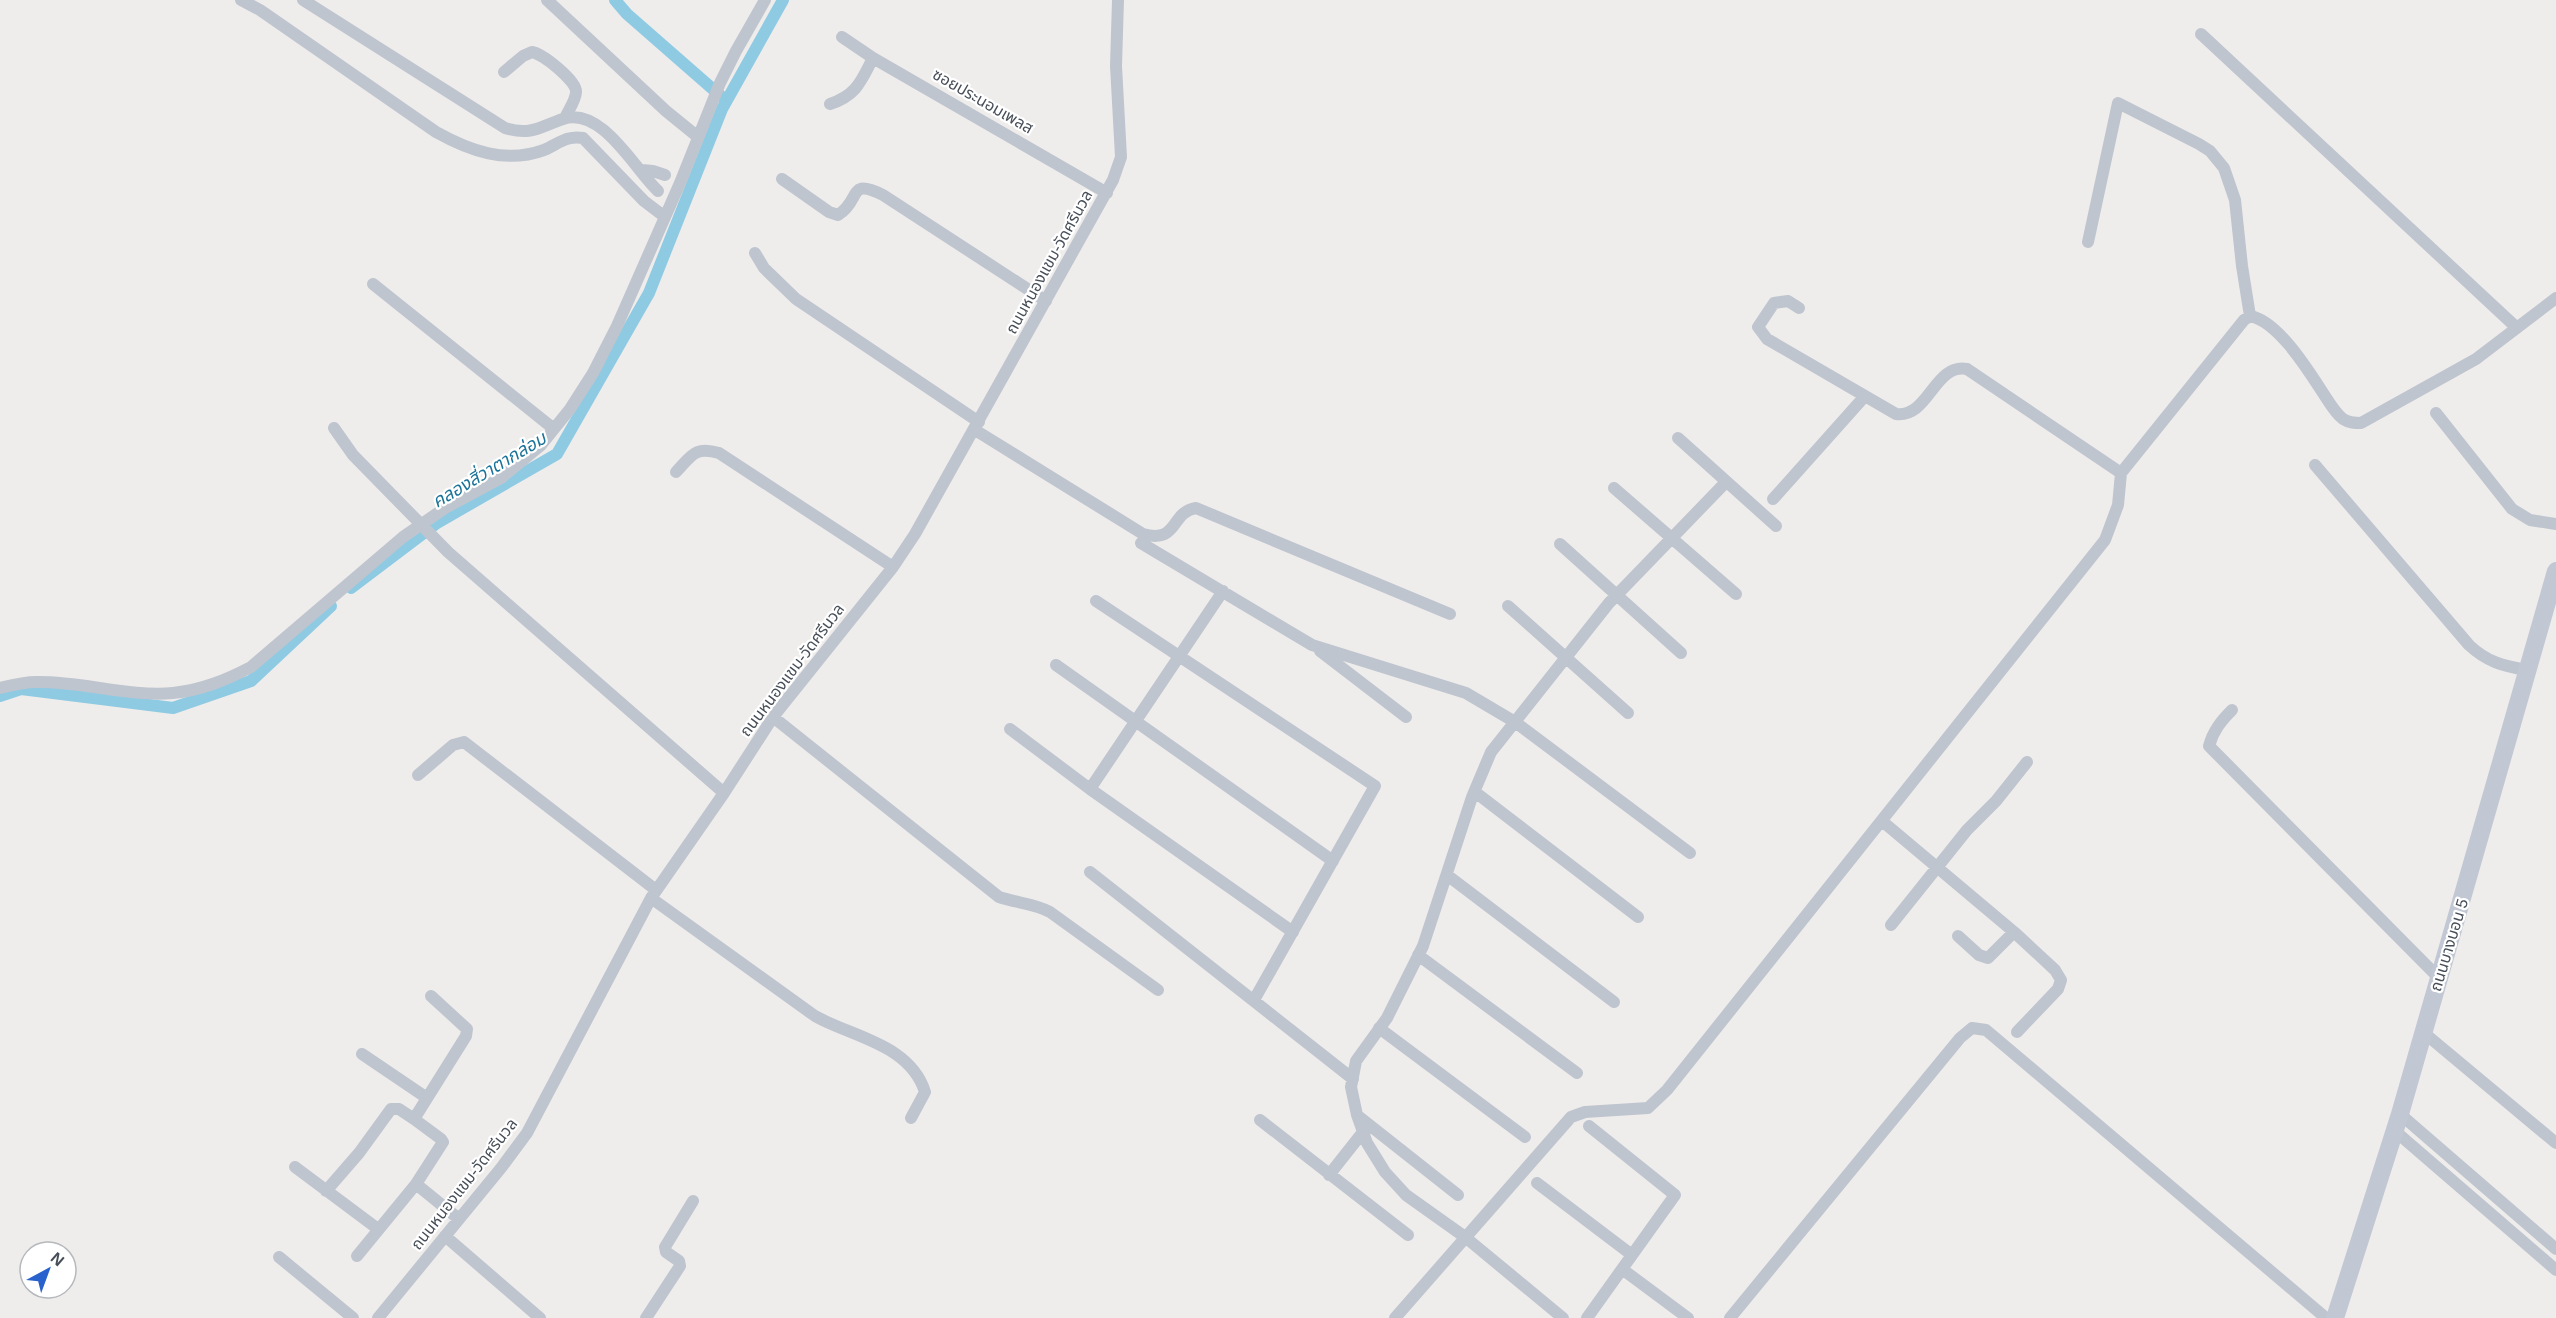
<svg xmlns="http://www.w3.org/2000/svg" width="2556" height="1318" viewBox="0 0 2556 1318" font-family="Arial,'Noto Sans Thai',sans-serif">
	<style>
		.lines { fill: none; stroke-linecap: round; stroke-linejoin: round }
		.canal { stroke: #8fcae3; stroke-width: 12 }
		.minor { stroke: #bfc5ce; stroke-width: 12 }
		.secondary { stroke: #c1c8d4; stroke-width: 18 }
		.labels { text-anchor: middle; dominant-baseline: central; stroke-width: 4.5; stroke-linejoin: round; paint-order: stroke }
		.street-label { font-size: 16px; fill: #474e58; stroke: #fff }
		.water-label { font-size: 18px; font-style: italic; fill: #197298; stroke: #fff }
	</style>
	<rect width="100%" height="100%" fill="#efedec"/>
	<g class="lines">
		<!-- canal -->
		<path class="canal" d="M615,0L627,14L723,98
			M351,588L437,523L557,454L649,293L722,109L783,0
			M0,696L21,689L173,708L251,681L331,606"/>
		<!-- minor -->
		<path class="minor" d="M241,0L260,10L436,132C470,151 506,164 544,150C558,144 567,135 583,138L644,201L665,217
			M303,0L505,128C531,136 539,127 563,119C602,106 635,170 658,191
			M547,0L666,111L698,137
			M2201,34L2517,328
			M842,37L873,58L1107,193
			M504,72L523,56L532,52C543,54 577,81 576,92C576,100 568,111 565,118
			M830,104C857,95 861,81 873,58
			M642,170L653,171L665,175
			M782,179L829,212L838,215C862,200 847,177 883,195L1046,301
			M2088,242L2118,103L2199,144L2210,151L2224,168L2235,200L2242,266L2250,316
			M755,253L764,268L796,299L979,422
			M373,284L554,429
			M1799,308L1788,301L1774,303L1758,327L1767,339L1896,414C1929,418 1934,363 1967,369L2121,473
			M2250,316C2278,321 2308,370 2323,393C2329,402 2335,413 2343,419C2349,423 2355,423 2361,423L2476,359L2556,298
			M2436,413L2512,509L2530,520L2556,524
			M334,428L353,455L448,552L724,793
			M975,430L1143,534C1179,544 1170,512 1196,508L1450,614
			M1678,438L1776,526
			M2315,465L2469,645C2487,662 2503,666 2527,670
			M676,472C692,455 695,446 719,453L893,567
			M1614,488L1736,594
			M1773,499L1865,396
			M1141,543L1312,645L1466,693L1515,722L1690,853
			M1560,544L1681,653
			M1223,591L1090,789L1293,932
			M1096,601L1375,786L1254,1000
			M1508,606L1628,713
			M1320,651L1406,717
			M1056,665L1333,861
			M0,688C12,685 24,682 36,682C82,681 128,697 173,693C202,690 226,680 251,667L403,537L445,508L501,478L541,445L570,409L593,373L617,326L680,183L720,83L736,51L765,0
			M2232,710C2221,721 2213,731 2209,746L2439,978
			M773,717L999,897C1016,903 1034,903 1050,912L1158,990
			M1010,729L1090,789
			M418,775L453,745L464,742L656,890
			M1475,792L1638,917
			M1882,821L2014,932L2055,970L2061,980L2058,989L2017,1032
			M1090,872L1353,1079
			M1447,875L1614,1002
			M651,898L815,1016C852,1037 910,1044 925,1092L911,1118
			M1891,925L1967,830L1996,801L2027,762
			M1958,936L1979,955L1988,958L2014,932
			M1418,955L1577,1073
			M1379,1028L1525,1137
			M2423,1032L2556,1143
			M362,1054L427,1098
			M2400,1114L2556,1249
			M1358,1116L1458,1195
			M1260,1120L1408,1235
			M2395,1131L2556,1270
			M295,1167L378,1229
			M1329,1175L1363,1132
			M1537,1183L1632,1255
			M416,1184L443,1142L441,1139L414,1119L466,1036L467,1029L431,996
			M326,1191L359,1153L391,1109H399L414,1119
			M445,1236L540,1318
			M357,1256L416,1184L459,1219
			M279,1257L353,1318
			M1622,1269L1688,1318
			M378,1318L501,1168L527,1133L651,898L724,793L773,717L893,567L915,534L1113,180L1121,157L1116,66L1118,0
			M646,1318L680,1266L679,1261L666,1252L665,1247L693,1201
			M1395,1318L1571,1117L1585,1112L1648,1108L1667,1090L2105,540L2118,505L2121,473L2244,320L2250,316
			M1563,1318L1465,1237L1406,1195L1385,1172L1367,1143L1357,1115L1351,1087L1356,1061L1387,1018L1423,946L1472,797L1491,752L1609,603L1726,482
			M1587,1318L1675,1195L1589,1126
			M1730,1318L1960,1038L1972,1028L1986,1030L2326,1318"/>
		<!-- secondary -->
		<path class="secondary" d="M2335,1318L2400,1114L2556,571"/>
	</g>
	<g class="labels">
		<!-- street labels -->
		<g class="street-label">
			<text transform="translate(983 101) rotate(30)">ซอยประนอมเพลส</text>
			<text transform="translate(1049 262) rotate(-61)">ถนนหนองแขม-วัดศรีนวล</text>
			<text transform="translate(792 670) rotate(-53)">ถนนหนองแขม-วัดศรีนวล</text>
			<text transform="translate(2449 945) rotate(-73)">ถนนบางบอน 5</text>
			<text transform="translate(464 1184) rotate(-52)">ถนนหนองแขม-วัดศรีนวล</text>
		</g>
		<!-- water labels -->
		<g class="water-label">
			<text transform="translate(489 470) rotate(-31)">คลองสี่วาตากล่อม</text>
		</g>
	</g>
	<!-- north arrow -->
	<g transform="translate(48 1270) rotate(41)"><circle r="28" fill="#ffffff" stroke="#b5b8bc" stroke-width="1.5"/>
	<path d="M0-4.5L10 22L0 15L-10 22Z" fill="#2962cc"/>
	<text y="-9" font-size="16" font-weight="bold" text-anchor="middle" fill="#474e58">N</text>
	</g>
</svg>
